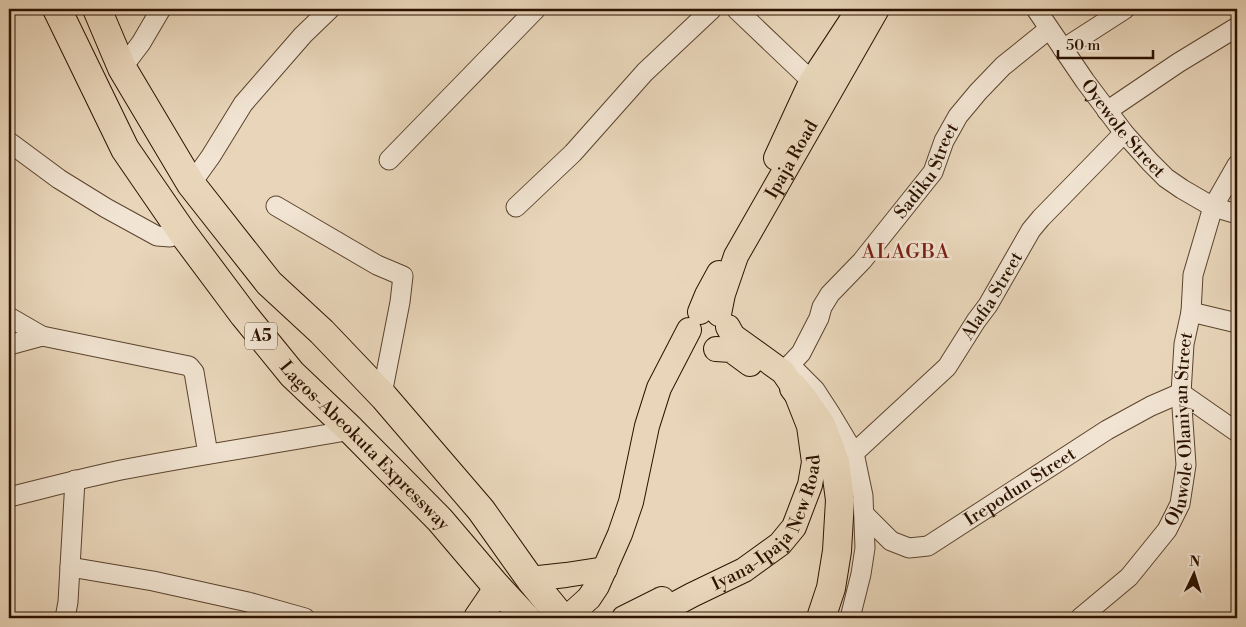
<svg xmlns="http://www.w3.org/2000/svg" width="1246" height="627" viewBox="0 0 1246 627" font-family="'Libre Bodoni',serif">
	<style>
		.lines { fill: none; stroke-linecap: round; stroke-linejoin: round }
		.minor-casing { stroke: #5b432e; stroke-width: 21 }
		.major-casing { stroke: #2c1200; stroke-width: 26 }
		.highway-casing { stroke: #2c1200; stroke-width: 30 }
		.minor { stroke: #f1e4d2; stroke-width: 19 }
		.major { stroke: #e9d6ba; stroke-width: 24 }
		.highway { stroke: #e9d6ba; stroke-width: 28 }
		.labels { text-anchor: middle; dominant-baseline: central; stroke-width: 5; stroke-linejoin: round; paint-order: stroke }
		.shield { fill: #f1e4d2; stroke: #67513f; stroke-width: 1 }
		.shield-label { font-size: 16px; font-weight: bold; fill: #2c1200 }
		.street-label { font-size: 18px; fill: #2c1200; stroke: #f1e4d2 }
		.quarter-label { font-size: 20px; letter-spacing: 1px; fill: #7a1f14; stroke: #f1e4d2 }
	</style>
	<rect width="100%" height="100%" fill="#e9d6ba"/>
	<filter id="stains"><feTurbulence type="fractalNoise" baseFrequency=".004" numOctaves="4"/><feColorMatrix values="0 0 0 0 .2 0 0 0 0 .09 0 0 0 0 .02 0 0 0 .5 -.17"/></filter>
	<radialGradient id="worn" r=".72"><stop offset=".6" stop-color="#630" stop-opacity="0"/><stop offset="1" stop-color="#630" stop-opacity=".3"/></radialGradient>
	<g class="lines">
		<defs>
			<g id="minor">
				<path d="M736,9L821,90"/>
				<path id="s1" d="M1036,9L1085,81L1124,133L1150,162L1166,178L1182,189L1213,207L1237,214"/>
				<path d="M1063,49L1125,9"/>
				<path d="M122,68L141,43L161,9"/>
				<path d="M1107,111L1178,63L1237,27"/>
				<path d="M9,142L59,179L106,208L157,236L170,237L182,232"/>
				<path d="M389,160L536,9"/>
				<path d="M191,184L211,156L243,104L303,35L330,9"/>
				<path d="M276,206L377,265L403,276L400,302L382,394"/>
				<path d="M516,207L573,153L645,72L712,9"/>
				<path d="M1191,312L1237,323"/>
				<path d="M9,317L42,336"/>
				<path d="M9,345L42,336L189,366L194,372L208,454"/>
				<path d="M790,365L815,390L830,413L854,453L863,496L865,548L861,574L850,618"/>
				<path id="s2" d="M783,372L801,353L819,318L822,307L830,294L862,261L933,172L944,141L958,116L978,92L1003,66L1049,29"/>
				<path id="s3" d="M854,453L947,367L976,321L988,305L1031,230L1041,218L1124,133"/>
				<path d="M9,497C46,488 83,478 121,470C197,455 274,444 351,430"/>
				<path id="s4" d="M864,514L891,541L909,548L928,546L1107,430L1151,406L1181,393L1237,432"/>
				<path d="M70,567L153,581L248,602L305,618"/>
				<path d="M65,618L68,602L75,480"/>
				<path id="s5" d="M1080,618L1129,577L1167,530L1180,504L1186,465L1181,393L1184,344L1191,312L1193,275L1213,207L1237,165"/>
			</g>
			<g id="major">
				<path d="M776,158L811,82L859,9"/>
				<path d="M700,312L707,295L719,273"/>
				<path id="s6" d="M719,314L723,294L736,256L877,9"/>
				<path d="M716,349L731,350L750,364"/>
				<path d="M530,579L566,575L605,569"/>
				<path d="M567,618L589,598L597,586L620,534L631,502L647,426L659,388L689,330"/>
				<path d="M624,618L662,599"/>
				<path id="s7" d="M649,618L692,595L744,570L780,544L794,527L810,485L814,462L809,426L794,388L783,372L733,336L728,327"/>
			</g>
			<g id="highway">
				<path id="s8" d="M57,9L125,149L182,232L244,315L292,374L351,430L440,520L497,587L526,618"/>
				<path d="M97,9L122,68L191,184L269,283L322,332L384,397L481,510L530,579L562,618"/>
				<path d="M794,388L803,399L821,425L835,462L840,500L837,551L831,588L821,618"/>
				<path d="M478,618L493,596L497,587"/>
			</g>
		</defs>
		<!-- minor casing -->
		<use href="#minor" class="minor-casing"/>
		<!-- major casing -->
		<use href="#major" class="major-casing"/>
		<!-- highway casing -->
		<use href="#highway" class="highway-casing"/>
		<!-- minor -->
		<use href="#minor" class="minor"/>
		<!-- major -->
		<use href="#major" class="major"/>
		<!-- highway -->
		<use href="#highway" class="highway"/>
	</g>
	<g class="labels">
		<!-- shield labels -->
		<rect class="shield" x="245" y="322.5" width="32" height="27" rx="4"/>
		<g class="shield-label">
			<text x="261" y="336">A5</text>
		</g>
		<!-- street labels -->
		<g class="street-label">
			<text stroke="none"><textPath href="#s1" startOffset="148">Oyewole Street</textPath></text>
			<text stroke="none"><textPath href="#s6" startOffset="172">Ipaja Road</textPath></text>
			<text stroke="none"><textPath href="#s2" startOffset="250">Sadiku Street</textPath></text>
			<text stroke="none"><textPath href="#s3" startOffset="211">Alafia Street</textPath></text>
			<text stroke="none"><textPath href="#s5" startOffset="228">Oluwole Olaniyan Street</textPath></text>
			<text stroke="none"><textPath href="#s8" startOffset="538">Lagos-Abeokuta Expressway</textPath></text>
			<text stroke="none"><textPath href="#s4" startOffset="186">Irepodun Street</textPath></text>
			<text stroke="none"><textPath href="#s7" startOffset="160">Iyana-Ipaja New Road</textPath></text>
		</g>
		<!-- quarter labels -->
		<g class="quarter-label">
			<text x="906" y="252">ALAGBA</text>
		</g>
	</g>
	<!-- margin -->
	<rect width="1246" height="627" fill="none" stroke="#e9d6ba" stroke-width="30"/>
	<rect x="10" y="10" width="1226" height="607" fill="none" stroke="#2c1200" stroke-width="2.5"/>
	<rect x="15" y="15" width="1216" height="597" fill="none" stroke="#2c1200"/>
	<!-- north arrow -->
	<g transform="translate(1194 574) rotate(4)" stroke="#f1e4d2" stroke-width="4" paint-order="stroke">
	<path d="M0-4L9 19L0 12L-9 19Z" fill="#2c1200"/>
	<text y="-8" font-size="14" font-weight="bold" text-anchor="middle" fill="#2c1200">N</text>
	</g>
	<!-- scale -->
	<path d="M1058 50v8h95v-8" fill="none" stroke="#2c1200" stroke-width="2.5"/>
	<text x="1066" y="50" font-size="15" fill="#2c1200" stroke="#f1e4d2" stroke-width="4" paint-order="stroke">50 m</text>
	<rect width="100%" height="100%" filter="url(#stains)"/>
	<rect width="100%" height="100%" fill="url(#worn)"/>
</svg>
